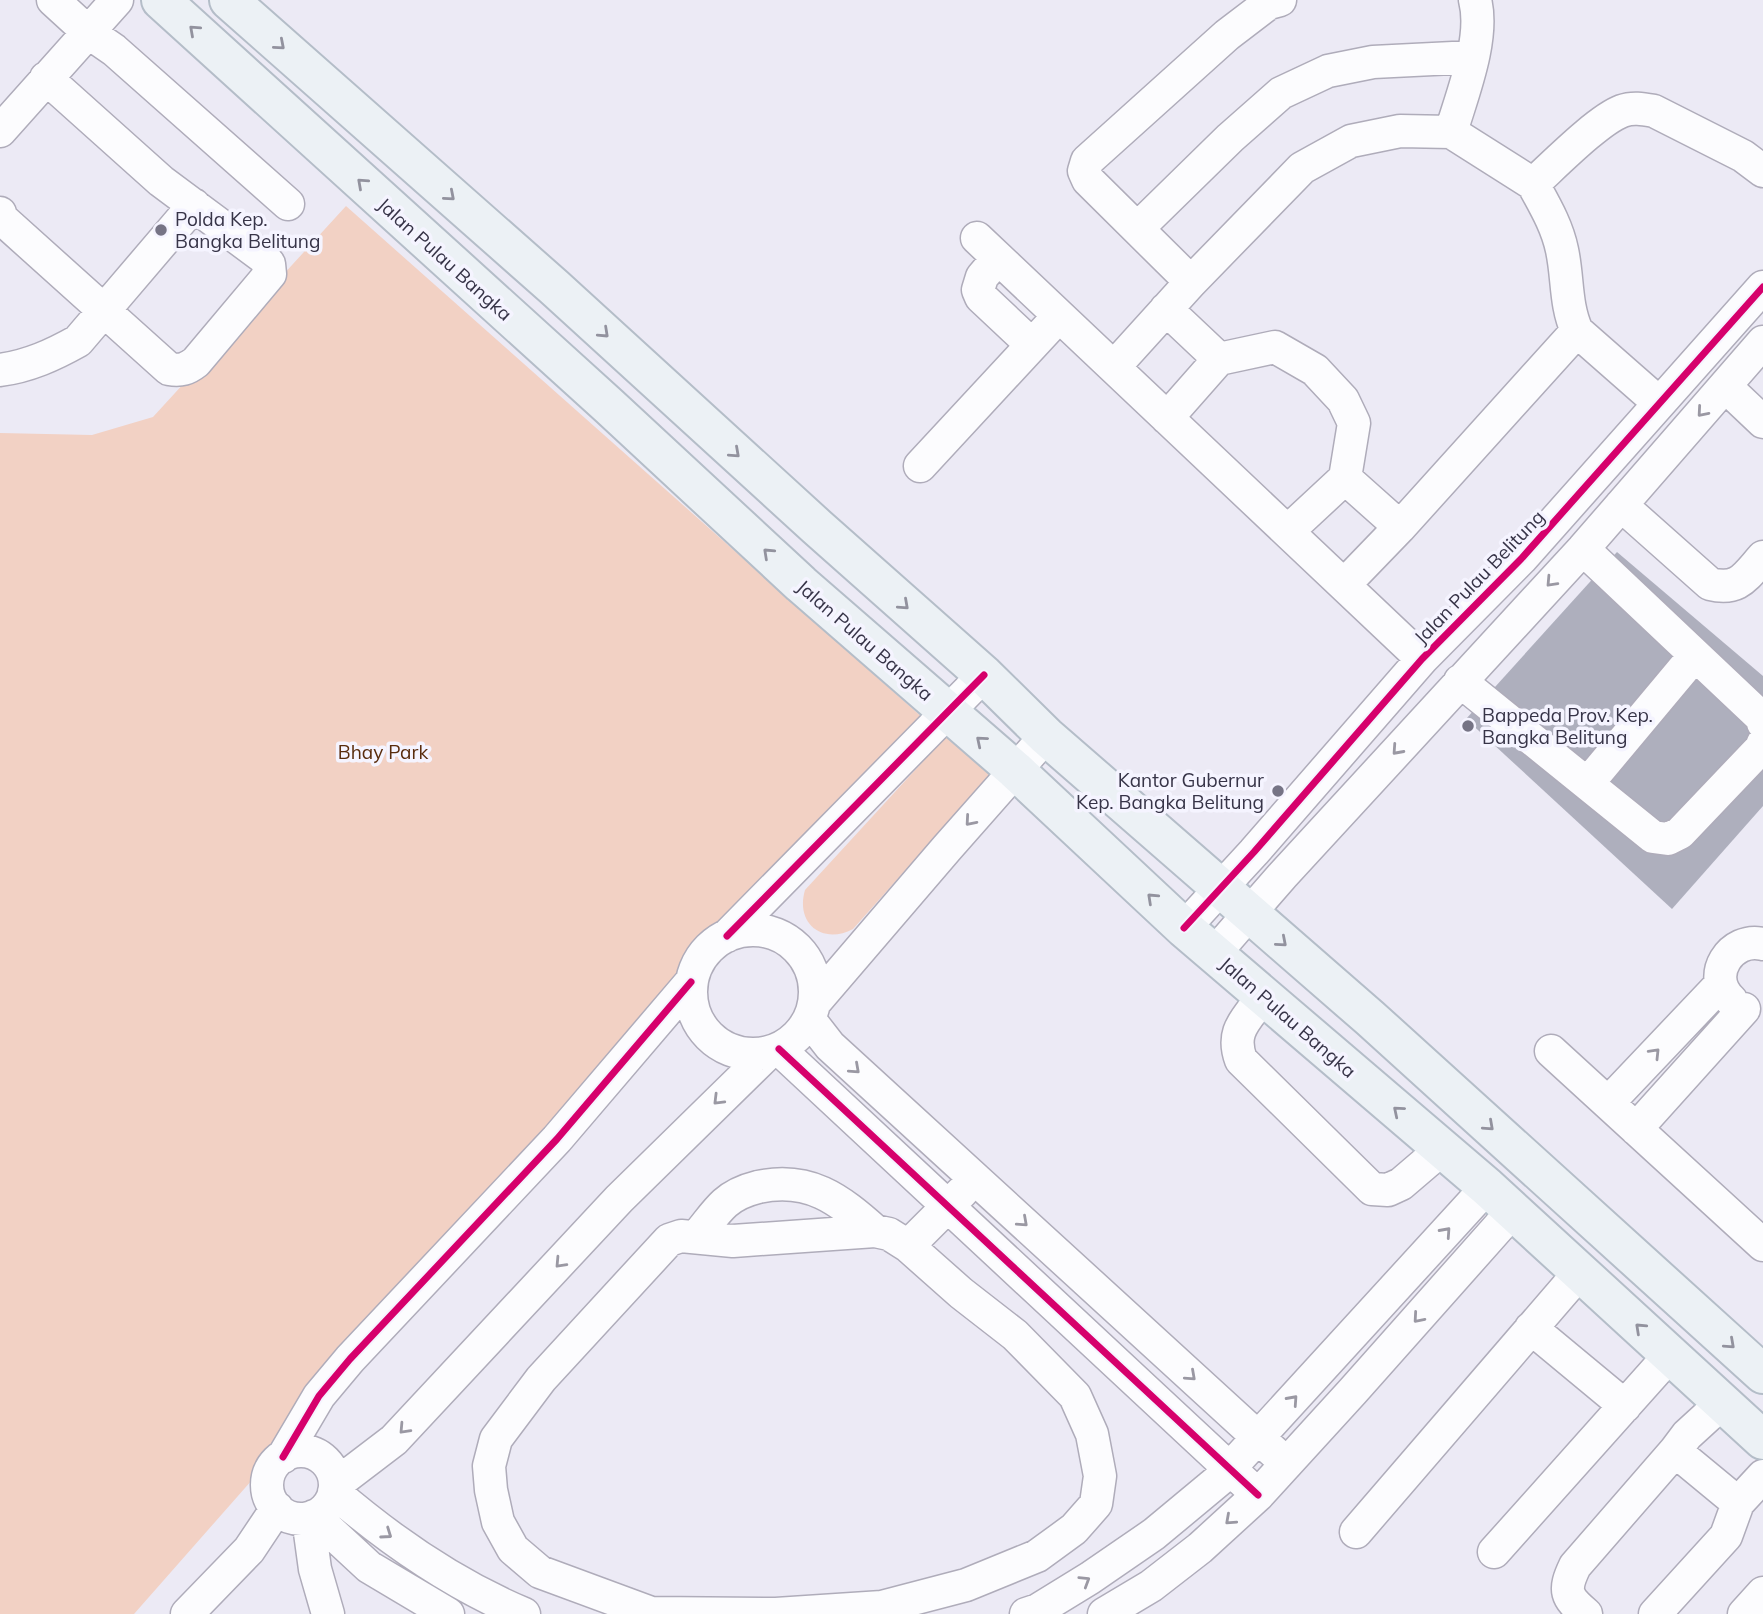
<svg xmlns="http://www.w3.org/2000/svg" width="1763" height="1614" viewBox="0 0 1763 1614" font-family="Mulish,sans-serif">
	<style>
		.green { fill: #f2d1c4 }
		.building { fill: #aeafbd }
		.lines { fill: none; stroke-linecap: round; stroke-linejoin: round }
		.minor-casing { stroke: #afacba; stroke-width: 35 }
		.major-casing { stroke: #b4bdc8; stroke-width: 42 }
		.minor { stroke: #fcfcfe; stroke-width: 32 }
		.major { stroke: #ecf1f5; stroke-width: 38 }
		.cycleway-casing { stroke: #f5f4ff; stroke-width: 11 }
		.cycleway { stroke: #d6006c; stroke-width: 7 }
		.oneway { stroke: #92929e }
		.oneway2 { stroke: #9a98a3 }
		.poi-dot { fill: #767485; stroke: #f5f4ff; stroke-width: 2.5 }
		.labels { text-anchor: middle; dominant-baseline: central; stroke-width: 7; stroke-linejoin: round; paint-order: stroke }
		.poi-label { font-size: 19px; fill: #373448; stroke: #f5f4ff; text-anchor: start }
		.street-label { font-size: 19px; fill: #373448; stroke: #f5f4ff }
		.park-label { font-size: 19px; fill: #592c0d; stroke: #f5f4ff }
	</style>
	<rect width="100%" height="100%" fill="#eceaf5"/>
	<!-- green -->
	<path class="green" d="M346,206L923,718L134,1614H0V433L92,435L153,417Z
		M950,732L993,772L853,929C823,945 795,924 805,890Z"/>
	<!-- building -->
	<path class="building" d="M1617,552L1763,676V806L1672,909L1466,719Z"/>
	<g class="lines">
		<defs>
			<path id="minor" d="M53,0L88,32L114,50L288,204
				M0,131L117,0
				M1451,132C1462,95 1485,38 1475,0
				M1533,184C1545,206 1557,226 1562,250C1568,277 1565,305 1577,331L1659,403
				M0,213L1,218L169,369C181,371 187,369 196,362L270,274L269,264L263,257L161,181L46,78
				M1138,228L1230,138L1281,93L1328,71L1373,62L1473,57
				M977,238L1422,659
				M998,258L982,277L978,290L981,297L1032,345
				M1191,282L1088,180L1084,171L1087,161L1227,35L1269,3L1280,0
				M1166,309L1219,359
				M1114,367L1191,282L1302,168L1351,141L1400,131L1451,132L1533,184C1554,165 1598,120 1622,111C1633,107 1643,109 1654,111L1743,156L1763,171
				M0,370C29,366 53,355 78,341L194,205
				M1725,386L1763,422
				M1167,418L1219,359L1275,347L1315,370L1343,400L1354,423L1345,478L1288,531
				M920,466L1059,316
				M1345,478L1400,527
				M1621,505L1710,584C1739,591 1745,577 1763,557
				M1583,549L1762,718L1763,723
				M1344,585L1400,527L1577,331
				M1460,681L1653,837L1668,839L1680,833L1761,748L1763,743
				M1588,783L1695,655
				M1184,928L1254,852L1422,659L1521,559L1763,287
				M691 992a62 62 0 1 1 124 0a62 62 0 1 1-124 0Z
				M727,936L984,675
				M1214,954L1282,876L1583,549L1763,342
				M1263,996C1247,1020 1230,1030 1241,1060L1372,1189L1388,1190L1401,1184L1442,1149
				M1731,1000C1705,976 1731,936 1763,944
				M815,1002L947,848L1046,736
				M809,1019L830,1046L1286,1463
				M779,1049L1258,1495
				M1551,1051L1763,1245
				M1608,1103L1721,984
				M1636,1129L1744,1009
				M875,1231L889,1234L908,1246L961,1293L1015,1335L1075,1396L1092,1434L1100,1476L1096,1504L1074,1529L1037,1556L966,1585L882,1607L776,1614L651,1613L540,1572L513,1549L498,1522L491,1490L489,1466L496,1439L541,1379L669,1240L681,1236L733,1241Z
				M696,1237C706,1226 714,1213 725,1203C734,1195 746,1190 758,1187C809,1176 839,1199 875,1231
				M908,1246L962,1192
				M1531,1328L1625,1406
				M1722,1403L1687,1435L1675,1451L1738,1503L1763,1476
				M267 1485a34 34 0 1 1 68 0a34 34 0 1 1-68 0Z
				M283,1457L319,1396L350,1359L557,1139L691,982
				M335,1485L394,1440L619,1199L768,1053
				M334,1492C391,1541 455,1585 524,1614
				M314,1516L369,1567L448,1614
				M308,1518L315,1569L328,1614
				M1356,1532L1580,1272
				M1494,1552L1670,1355
				M187,1614L249,1550L277,1508
				M1026,1614L1038,1610L1090,1578L1154,1534L1219,1480L1487,1187
				M1104,1614L1151,1586L1200,1548L1258,1495L1353,1391L1512,1212
				M1586,1614C1566,1597 1563,1591 1575,1566L1675,1451
				M1655,1614L1726,1536L1738,1503
				M1744,1614L1763,1593"/>
			<path id="major" d="M161,0L609,406L801,584L1015,770L1184,928L1487,1187L1763,1440
				M229,0L554,287L817,527L984,675L1046,736L1370,1018L1763,1374"/>
		</defs>
		<!-- minor casing -->
		<use href="#minor" class="minor-casing"/>
		<!-- major casing -->
		<use href="#major" class="major-casing"/>
		<!-- minor -->
		<use href="#minor" class="minor"/>
		<!-- major -->
		<use href="#major" class="major"/>
		<defs>
			<path id="cycleway" d="M1184,928L1254,852L1422,659L1521,559L1763,287
				M727,936L984,675
				M779,1049L1258,1495
				M283,1457L319,1396L350,1359L557,1139L691,982"/>
		</defs>
		<!-- cycleway casing -->
		<use href="#cycleway" class="cycleway-casing"/>
		<!-- cycleway -->
		<use href="#cycleway" class="cycleway"/>
	</g>
	<!-- one-way arrows -->
	<defs><path id="oneway-chevron" d="M-2-3.5L2.5 0L-2 3.5" fill="none" stroke-width="1.6" stroke-linecap="round" stroke-linejoin="round" transform="scale(1.75)"/></defs>
	<g class="oneway">
		<use href="#oneway-chevron" transform="translate(194 30) rotate(-138)"/>
		<use href="#oneway-chevron" transform="translate(280 45) rotate(41)"/>
		<use href="#oneway-chevron" transform="translate(362 183) rotate(-138)"/>
		<use href="#oneway-chevron" transform="translate(450 196) rotate(41)"/>
		<use href="#oneway-chevron" transform="translate(604 333) rotate(43)"/>
		<use href="#oneway-chevron" transform="translate(735 453) rotate(42)"/>
		<use href="#oneway-chevron" transform="translate(768 553) rotate(-137)"/>
		<use href="#oneway-chevron" transform="translate(904 605) rotate(42)"/>
		<use href="#oneway-chevron" transform="translate(981 741) rotate(-140)"/>
		<use href="#oneway-chevron" transform="translate(1152 898) rotate(-137)"/>
		<use href="#oneway-chevron" transform="translate(1282 942) rotate(41)"/>
		<use href="#oneway-chevron" transform="translate(1398 1111) rotate(-140)"/>
		<use href="#oneway-chevron" transform="translate(1489 1126) rotate(42)"/>
		<use href="#oneway-chevron" transform="translate(1640 1328) rotate(-137)"/>
		<use href="#oneway-chevron" transform="translate(1730 1344) rotate(42)"/>
	</g>
	<g class="oneway2">
		<use href="#oneway-chevron" transform="translate(1702 412) rotate(131)"/>
		<use href="#oneway-chevron" transform="translate(1551 582) rotate(133)"/>
		<use href="#oneway-chevron" transform="translate(1397 750) rotate(132)"/>
		<use href="#oneway-chevron" transform="translate(970 821) rotate(131)"/>
		<use href="#oneway-chevron" transform="translate(1655 1053) rotate(-46)"/>
		<use href="#oneway-chevron" transform="translate(855 1069) rotate(42)"/>
		<use href="#oneway-chevron" transform="translate(718 1100) rotate(135)"/>
		<use href="#oneway-chevron" transform="translate(1023 1222) rotate(42)"/>
		<use href="#oneway-chevron" transform="translate(1446 1232) rotate(-48)"/>
		<use href="#oneway-chevron" transform="translate(560 1263) rotate(133)"/>
		<use href="#oneway-chevron" transform="translate(1418 1318) rotate(131)"/>
		<use href="#oneway-chevron" transform="translate(1191 1376) rotate(42)"/>
		<use href="#oneway-chevron" transform="translate(1293 1400) rotate(-48)"/>
		<use href="#oneway-chevron" transform="translate(404 1429) rotate(133)"/>
		<use href="#oneway-chevron" transform="translate(1230 1520) rotate(138)"/>
		<use href="#oneway-chevron" transform="translate(387 1534) rotate(35)"/>
		<use href="#oneway-chevron" transform="translate(1085 1581) rotate(-32)"/>
	</g>
	<!-- markers -->
	<g class="poi-dot">
		<circle cx="161" cy="230" r="7"/>
		<circle cx="1468" cy="726" r="7"/>
		<circle cx="1278" cy="791" r="7"/>
	</g>
	<g class="labels">
		<!-- poi labels -->
		<g class="poi-label">
			<text x="175" y="219">Polda Kep.<tspan x="175" dy="22">Bangka Belitung</tspan></text>
			<text x="1482" y="715">Bappeda Prov. Kep.<tspan x="1482" dy="22">Bangka Belitung</tspan></text>
			<text x="1264" y="780" text-anchor="end">Kantor Gubernur<tspan x="1264" dy="22">Kep. Bangka Belitung</tspan></text>
		</g>
		<!-- street labels -->
		<g class="street-label">
			<text transform="translate(445 259) rotate(42)">Jalan Pulau Bangka</text>
			<text transform="translate(1479 577) rotate(-46)">Jalan Pulau Belitung</text>
			<text transform="translate(865 640) rotate(41)">Jalan Pulau Bangka</text>
			<text transform="translate(1288 1017) rotate(41)">Jalan Pulau Bangka</text>
		</g>
		<!-- park labels -->
		<g class="park-label">
			<text x="383" y="752">Bhay Park</text>
		</g>
	</g>
</svg>
